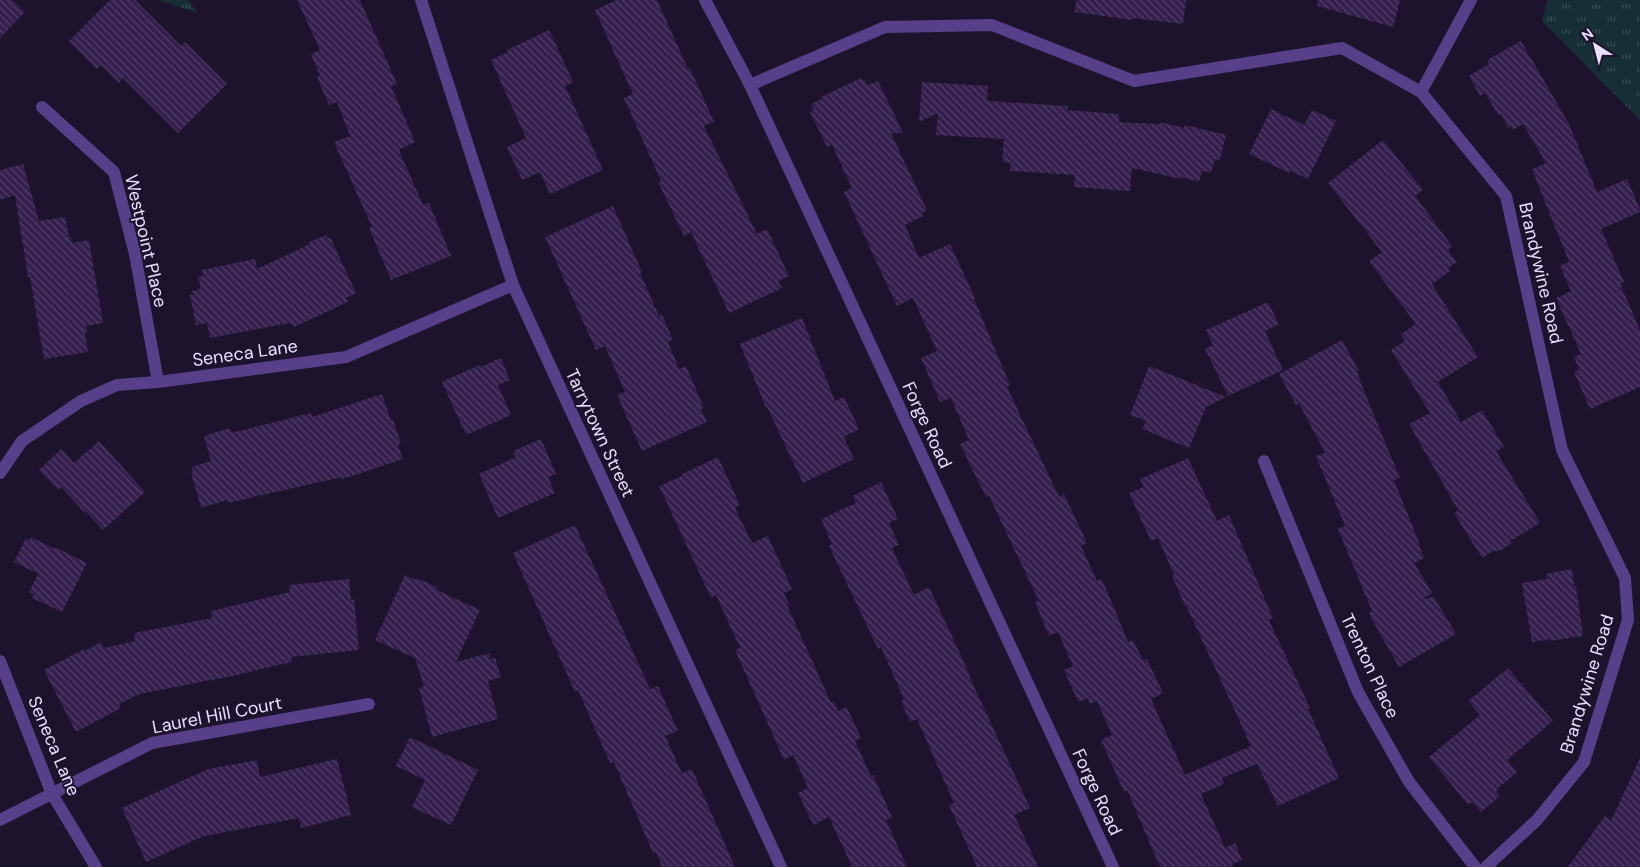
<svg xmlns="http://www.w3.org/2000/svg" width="1640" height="867" viewBox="0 0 1640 867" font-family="'DM Sans',sans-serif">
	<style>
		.park { fill: url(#park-tufts) }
		.building { fill: url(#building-back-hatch) }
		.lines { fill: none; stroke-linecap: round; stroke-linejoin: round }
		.minor { stroke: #554089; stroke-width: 12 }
		.labels { text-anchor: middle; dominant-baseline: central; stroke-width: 4; stroke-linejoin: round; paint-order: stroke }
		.street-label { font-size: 18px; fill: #eadffe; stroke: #1e132c }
	</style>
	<defs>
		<pattern id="park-tufts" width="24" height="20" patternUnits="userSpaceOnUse" patternTransform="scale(1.25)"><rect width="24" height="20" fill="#162f36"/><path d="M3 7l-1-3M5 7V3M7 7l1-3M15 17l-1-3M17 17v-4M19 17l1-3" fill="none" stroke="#384d54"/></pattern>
		<pattern id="building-back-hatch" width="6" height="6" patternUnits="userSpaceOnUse" patternTransform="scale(1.25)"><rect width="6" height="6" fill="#341f4d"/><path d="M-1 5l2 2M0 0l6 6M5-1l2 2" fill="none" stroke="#523f68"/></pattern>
	</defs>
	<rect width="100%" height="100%" fill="#1e132c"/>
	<!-- park -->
	<path class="park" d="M158,0H188L198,13Z
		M1548,0H1640V120L1542,21Z"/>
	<!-- building -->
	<path class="building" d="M0,0H12L25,12L0,38Z
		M110,0H135L181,46L185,42L227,84L178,133L123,78L119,83L101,65L97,69L69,41Z
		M297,0H360L397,84L391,86L415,142L399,150L423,205L429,203L451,256L391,280L369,228L372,227L334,142L350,136L337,102L329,105L317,77L320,75L311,54L320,50Z
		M617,0H657L688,69L690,68L714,122L704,126L757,234L767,229L789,276L778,281L782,288L729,313L691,232L684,236L658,182L661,181L624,98L633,94L595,10Z
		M1076,0H1186L1183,24L1133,18L1132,20L1075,12Z
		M1318,0H1400L1393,27L1317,6Z
		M549,30L573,82L565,86L603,170L550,194L540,172L522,180L507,147L526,138L491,60L508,52L507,50Z
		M1521,41L1569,124L1597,192L1627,179L1640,209V212L1601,229L1624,282L1620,283L1640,330V387L1590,409L1574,372L1579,370L1574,357L1581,354L1556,298L1571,291L1560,266L1569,262L1533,172L1534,171L1533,169L1546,163L1523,124L1513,130L1511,126L1508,128L1501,114L1498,115L1485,93L1480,96L1469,76L1489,64L1487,60Z
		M861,78L862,81L865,80L867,85L878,81L903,133H891L927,210L922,213L923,216L905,225L919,258L950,244L975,298L974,299L1010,385L1007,387L1059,497L1064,494L1087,543L1081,546L1097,581L1102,579L1128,642L1133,640L1143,660L1147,659L1163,693L1151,699L1185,775L1251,746L1186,605L1185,606L1172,576L1174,575L1158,538L1151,541L1129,493L1144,487L1140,479L1188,458L1217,521L1229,515L1273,618L1269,620L1310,708L1308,709L1339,778L1278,806L1257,764L1222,778L1224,784L1201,794L1225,848L1235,843L1242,860L1232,864L1233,867H1160L1127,790L1124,792L1101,740L1112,735L1097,701L1090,704L1088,698L1078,702L1064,670L1073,666L1058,632L1049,636L1035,602L1039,601L989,496L986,497L960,444L969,440L951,398L940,402L921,358L937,351L913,298L897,306L844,192L852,188L832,145L827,147L810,112L814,110L811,104L822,99L821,97Z
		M922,82L988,86L987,101L1068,106L1067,110L1119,114V122L1160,124V122L1184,128L1185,125L1226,135L1220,160L1215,159L1211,173L1202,171L1199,182L1181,177V179L1132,168L1130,191L1074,187L1075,175L1010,171L1011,163L1002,162L1004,139L936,135L938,113L919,122Z
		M1271,109L1304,125L1312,110L1336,121L1308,179L1290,171L1289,173L1249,154Z
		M1383,140L1423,190L1415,196L1452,246L1448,250L1457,262L1448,268L1450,271L1432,284L1478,357L1438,382L1461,422L1482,410L1504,447L1496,451L1540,523L1510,541L1511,544L1499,551H1493L1482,558L1454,513L1458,510L1409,424L1430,413L1391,350L1405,341L1401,334L1416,324L1369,261L1382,252L1328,183Z
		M23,164L39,221L65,217L69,237H71L72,243L89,240L103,323L86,326L87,332L85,333L88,352L44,359L30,277H28L15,195L0,200V170Z
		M613,206L642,272L640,273L659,316L662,315L673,340L668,342L679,369L686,366L704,408L701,409L707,422L642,451L617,395L625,392L605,346L596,350L545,237Z
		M326,235L328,239L330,237L356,293L346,298L348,302L294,327L289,323L210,338L207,323L196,325L190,295H193L192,291L201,289L198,276H203L202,270L255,259L257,269L310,244L309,242Z
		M1268,302L1279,324L1265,331L1283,370L1228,396L1205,349L1213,345L1206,330Z
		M802,318L835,401L844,397L859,429L844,437L854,459L803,483L767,407L766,408L740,344Z
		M1342,340L1359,371L1357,372L1368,401L1400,478L1394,480L1420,545H1419L1424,558L1414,563L1432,593L1422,599L1434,597L1456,634L1399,667L1371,618H1372L1369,613L1372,611L1338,529L1345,526L1316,456L1325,453L1299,403L1296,405L1279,374Z
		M501,358L510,380L498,385L511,415L466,435L442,382L479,365L480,367Z
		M1149,366L1226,397L1206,407L1189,448L1142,429L1146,421L1130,415Z
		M382,394L391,421L393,420L401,443L398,445L403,459L343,479L342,477L228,503L227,500L201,508L191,473L193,472L192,467L211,461L204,436L230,428L231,433L311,413L312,417Z
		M541,439L556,474L548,477L555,493L498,518L479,474L516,457L513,451Z
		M99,441L145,492L103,530L85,511L84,512L61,487L58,490L39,470L61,449L74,463Z
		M718,457L740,505L735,508L752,543L768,536L792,589L784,593L789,604L787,605L831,703L834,701L838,711L847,707L861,738L855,741L871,776L873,775L892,817L886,820L907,867H852L829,817L813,825L798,793L808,788L793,755L784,760L735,650L740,648L716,595L711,598L659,486L682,476V474Z
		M881,482L898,519L889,523L899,545L892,548L914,595L929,587L958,649L970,676H969L1030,808L1014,815L1038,867H977L949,805L954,803L917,719L910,722L901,701L904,699L881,647L878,649L829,546L832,544L821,519L856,503L853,496Z
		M575,525L650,689L658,686L678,731L665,736L682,773L692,769L735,867H662L656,852L653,853L614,762L610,763L578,690L575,692L513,553Z
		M31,537L55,549V547L87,563L62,612L32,598L34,595L29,592L38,574L14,562L26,538L29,540Z
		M1572,569L1574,586H1576L1583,636L1550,641V639L1532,642L1522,583L1547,579L1546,574Z
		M405,575L416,580L417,578L438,588L437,590L480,610L456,662L489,653L490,659L495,658L501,677L488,681L498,719L432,737L419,688L424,686L415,658L375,640Z
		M349,579L351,600L354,599L359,650L291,657L292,662L232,676L139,694L119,704L121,708L76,732L44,670L84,649L85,651L101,642L104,648L135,641L134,633L212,618L211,611L290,592L289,585Z
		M1508,668L1553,721L1507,760L1517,772L1497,789L1498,790L1496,792L1500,796L1481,812L1472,802L1468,805L1429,757L1480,715L1468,701Z
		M410,737L478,770L451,825L412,807L425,780L396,766Z
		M1640,758V867H1568L1605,816L1611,821Z
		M337,759L351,815L301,828L299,818L204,836L146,862L122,808L208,769L257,760L260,777Z"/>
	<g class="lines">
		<!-- minor -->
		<path class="minor" d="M421,0L513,285L781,867
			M705,0L750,85L1113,867
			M750,85L885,27L992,25L1134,81L1342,48L1421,92L1506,196L1562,450L1625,578L1628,620L1584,762L1537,820L1486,867
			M1421,92L1471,0
			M42,107L114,172L135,254L158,382
			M1264,461L1358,692L1409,782L1475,867
			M0,473L22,441L81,401L117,385L158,382L346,357L513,285
			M0,661L52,794L96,867
			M0,820L152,743L369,704"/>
	</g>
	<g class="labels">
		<!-- street labels -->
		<g class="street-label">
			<text transform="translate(146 241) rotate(77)">Westpoint Place</text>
			<text transform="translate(1541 273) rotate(77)">Brandywine Road</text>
			<text transform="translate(245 353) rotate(-8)">Seneca Lane</text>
			<text transform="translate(927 425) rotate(65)">Forge Road</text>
			<text transform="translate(600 433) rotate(65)">Tarrytown Street</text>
			<text transform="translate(1370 666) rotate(65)">Trenton Place</text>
			<text transform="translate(1587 684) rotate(-73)">Brandywine Road</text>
			<text transform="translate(217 715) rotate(-11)">Laurel Hill Court</text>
			<text transform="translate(54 746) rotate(67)">Seneca Lane</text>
			<text transform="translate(1097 792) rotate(65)">Forge Road</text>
		</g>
	</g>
	<!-- north arrow -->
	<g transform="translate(1595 45) rotate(324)" stroke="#1e132c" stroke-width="4" paint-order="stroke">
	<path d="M0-4L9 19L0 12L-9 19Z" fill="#eadffe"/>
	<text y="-8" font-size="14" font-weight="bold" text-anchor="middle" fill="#eadffe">N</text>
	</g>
</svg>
